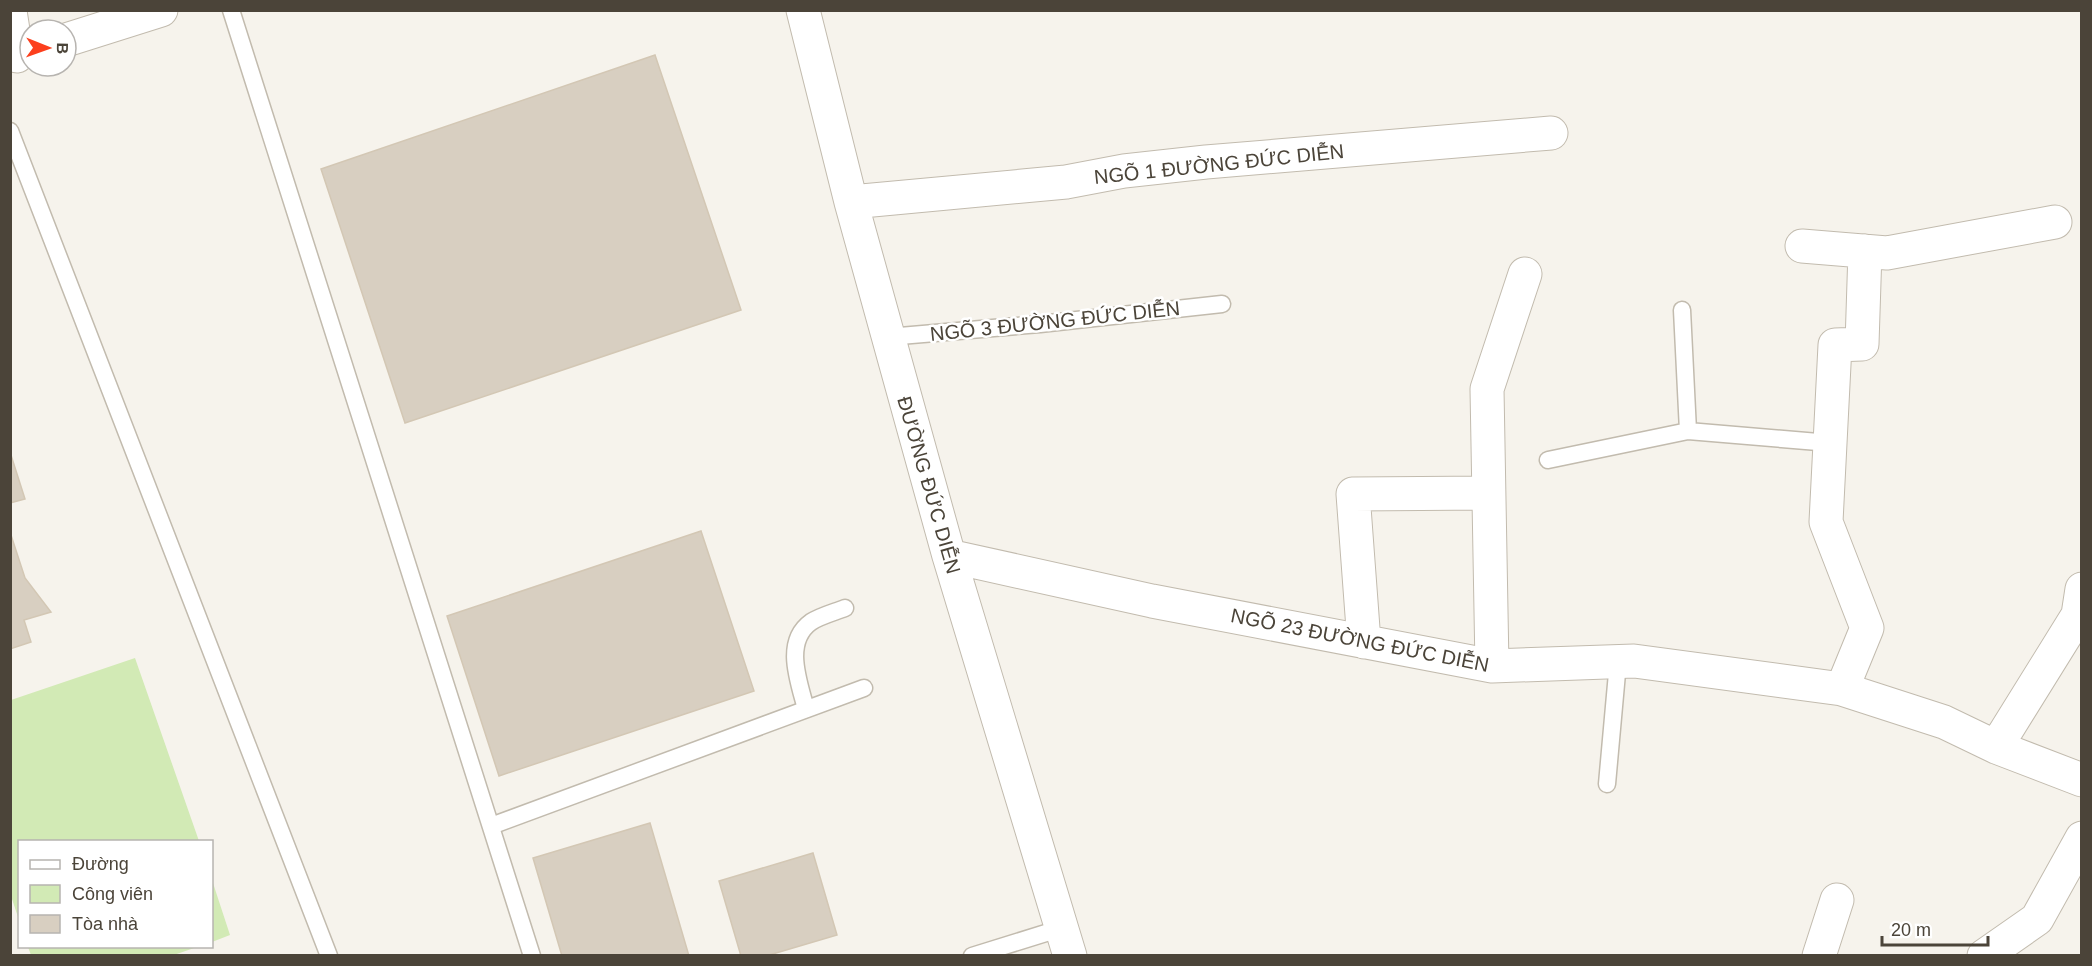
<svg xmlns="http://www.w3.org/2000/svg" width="2092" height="966" viewBox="0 0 2092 966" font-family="Arial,sans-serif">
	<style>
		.green { fill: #d2eab5 }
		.building { fill: #d8cfc1; stroke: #d3c7b4; stroke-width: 1.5 }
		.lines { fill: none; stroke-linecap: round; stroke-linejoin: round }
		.lane-casing { stroke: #c2bbae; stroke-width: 19 }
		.street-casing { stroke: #c2bbae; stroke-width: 35 }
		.lane { stroke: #fff; stroke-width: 16 }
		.street { stroke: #fff; stroke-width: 33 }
		.labels { text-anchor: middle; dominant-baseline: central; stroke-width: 5; stroke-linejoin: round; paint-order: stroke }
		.street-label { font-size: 20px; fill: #4b4439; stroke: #fff }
	</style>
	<rect width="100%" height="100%" fill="#f6f3ec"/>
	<!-- green -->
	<path class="green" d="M135,658L199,841L20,842L19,920L10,893L11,700Z
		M212,880L230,935L212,942Z
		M28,947V946L197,947L171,956L31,955Z"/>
	<!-- building -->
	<path class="building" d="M655,55L741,310L405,423L321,169Z
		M10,452L25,499L10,503Z
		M701,531L754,691L499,776L447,616Z
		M10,532L25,578L51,612L24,620L31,642L10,649Z
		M650,823L689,956H562L533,858Z
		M813,853L837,935L766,956H741L719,881Z"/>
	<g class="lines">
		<defs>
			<path id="lane" d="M231,10L532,956
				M10,131L329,956
				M1682,310L1688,431
				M888,337L1040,324L1222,304
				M1548,460L1688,431L1830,443
				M806,709C799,682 783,642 811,622C820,616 835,612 845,608
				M1607,784L1618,662
				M491,826L864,688
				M972,956L1062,928"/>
			<path id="street" d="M803,10L851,202L949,556L1070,956
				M10,11L17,56
				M66,40L161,10
				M851,202L1066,182L1124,171L1206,162L1551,133
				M1802,246L1887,253L2055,222
				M949,556L1152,601L1492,666L1634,661L1842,689L1944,722L1996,747L2082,780
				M1364,642L1353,494L1488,493
				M1492,666L1487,389L1525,274
				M1842,689L1867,628L1826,522L1835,345L1862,344L1865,251
				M1996,747L2078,615L2082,589
				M1819,956L1837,900
				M1984,956L2037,919L2082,838"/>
		</defs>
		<!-- lane casing -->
		<use href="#lane" class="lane-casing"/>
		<!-- street casing -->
		<use href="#street" class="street-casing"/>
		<!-- lane -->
		<use href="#lane" class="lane"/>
		<!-- street -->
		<use href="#street" class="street"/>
	</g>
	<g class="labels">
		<!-- street labels -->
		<g class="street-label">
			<text transform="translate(1219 164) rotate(-6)">NGÕ 1 ĐƯỜNG ĐỨC DIỄN</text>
			<text transform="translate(1055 321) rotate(-6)">NGÕ 3 ĐƯỜNG ĐỨC DIỄN</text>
			<text transform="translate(929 485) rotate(74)">ĐƯỜNG ĐỨC DIỄN</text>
			<text transform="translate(1360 640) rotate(11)">NGÕ 23 ĐƯỜNG ĐỨC DIỄN</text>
		</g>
	</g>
	<!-- border -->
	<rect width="2092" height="966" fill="none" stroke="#4b4439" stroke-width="24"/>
	<!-- legend -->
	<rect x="18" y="840" width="195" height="108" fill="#ffffff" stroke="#b7b4b0" stroke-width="1.5"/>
	<rect x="30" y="860" width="30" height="9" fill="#ffffff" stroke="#b7b4b0" stroke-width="1.5"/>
	<text x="72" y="870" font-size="18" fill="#4b4439">Đường</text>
	<rect x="30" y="885" width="30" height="18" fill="#d2eab5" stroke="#b7b4b0" stroke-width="1.5"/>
	<text x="72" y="900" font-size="18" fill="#4b4439">Công viên</text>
	<rect x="30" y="915" width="30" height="18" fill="#d8cfc1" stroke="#b7b4b0" stroke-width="1.5"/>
	<text x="72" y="930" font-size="18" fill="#4b4439">Tòa nhà</text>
	<!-- north arrow -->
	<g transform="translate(48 48) rotate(91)"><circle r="28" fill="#ffffff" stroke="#b7b4b0" stroke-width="1.5"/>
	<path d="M0-4.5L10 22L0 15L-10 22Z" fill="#fc3f1d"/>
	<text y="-9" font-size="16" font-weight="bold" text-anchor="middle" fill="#4b4439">B</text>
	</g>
	<!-- scale -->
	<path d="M1882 936v9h106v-9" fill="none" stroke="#4b4439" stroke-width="3"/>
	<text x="1891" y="936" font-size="18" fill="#4b4439" stroke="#ffffff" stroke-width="4.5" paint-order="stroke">20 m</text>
</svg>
